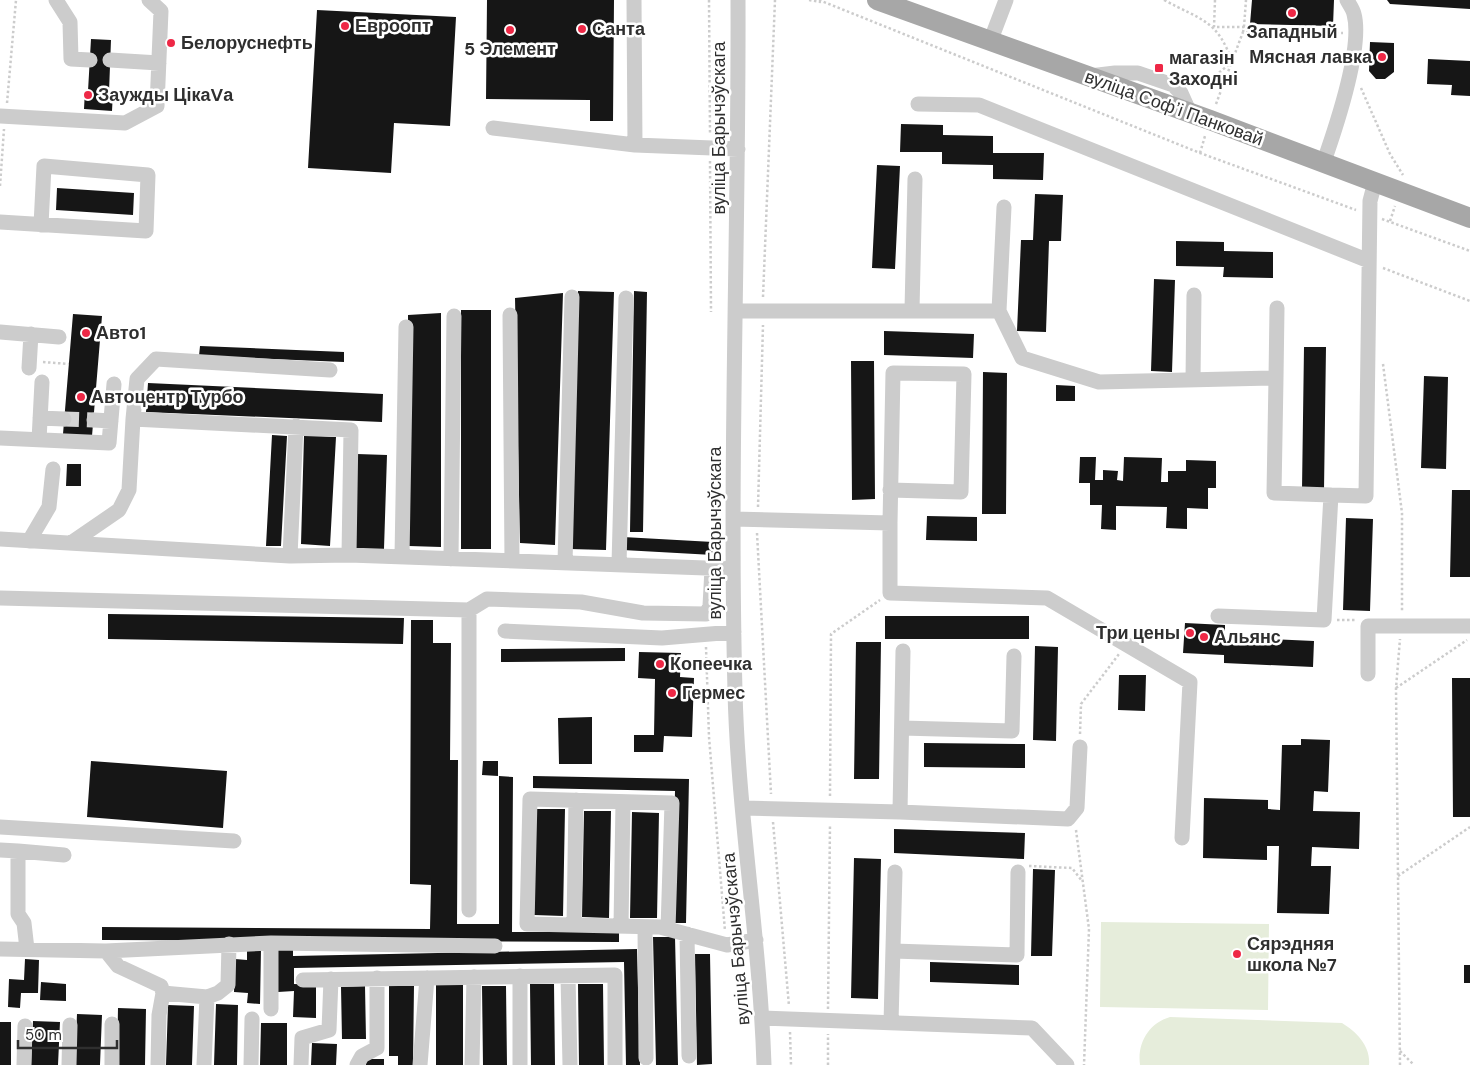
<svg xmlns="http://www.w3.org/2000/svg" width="1470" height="1065" viewBox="0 0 1470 1065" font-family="'DM Sans',sans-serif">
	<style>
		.green { fill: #e6eddb }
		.building { fill: #161616 }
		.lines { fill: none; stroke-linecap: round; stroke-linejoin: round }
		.minor-tunnel { stroke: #d5d5d5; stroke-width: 15; stroke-dasharray: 15 8; stroke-linecap: butt }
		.path { stroke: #ccc; stroke-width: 2.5; stroke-dasharray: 2.5 2.5; stroke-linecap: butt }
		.minor { stroke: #ccc; stroke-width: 15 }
		.major { stroke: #a7a7a7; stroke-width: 20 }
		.poi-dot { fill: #ee2846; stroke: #fff; stroke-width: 2 }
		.labels { text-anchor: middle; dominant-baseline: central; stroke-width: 5; stroke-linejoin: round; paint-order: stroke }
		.poi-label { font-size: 18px; font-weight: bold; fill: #2f2f2f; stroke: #fff; text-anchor: start }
		.street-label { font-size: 18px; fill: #2f2f2f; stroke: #fff }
	</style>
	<rect width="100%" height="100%" fill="#fff"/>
	<!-- green -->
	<path class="green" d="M1101,922L1269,924L1268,1010L1100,1007Z
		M1170,1017L1342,1023C1357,1032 1371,1047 1369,1065H1140C1137,1043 1149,1023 1170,1017Z"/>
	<!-- building -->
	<path class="building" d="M487,0H614L613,121H590V100L486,99Z
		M1252,0H1334L1333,26L1250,24Z
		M1387,0H1470V9L1390,4Z
		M317,10L456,17L450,126L394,123L391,173L308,168Z
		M91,39L111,40L109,92H113L112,111L84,109L85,90L88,91Z
		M1370,42L1394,43V72L1385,79H1376L1369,71Z
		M1428,59L1470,61V96L1451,95L1452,85L1427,84Z
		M901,124L943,125V135L993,136V153H1044L1043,180L993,179V165L942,164V152H900Z
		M877,165L900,166L895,269L872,268Z
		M57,188L134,193L133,215L56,210Z
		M1035,194L1063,195L1061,241H1049L1046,332L1017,331L1021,240H1033Z
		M1176,241L1224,242V251L1273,252V278L1223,277L1224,267L1176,266Z
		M1154,279L1175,280L1172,372L1151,371Z
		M578,291L614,292L606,550L570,549Z
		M634,291L647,292L643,532H630Z
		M563,293L555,545L520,543L515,298Z
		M461,310H491V549H461Z
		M441,313V547L409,546L408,315Z
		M73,314L102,316L92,436L63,434Z
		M884,331L974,334L973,358L884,355Z
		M200,346L344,352V362L199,356Z
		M1304,347H1326L1324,490L1302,489Z
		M851,361H874L875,499L852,500Z
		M983,372L1007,373L1006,514H982Z
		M1424,376L1448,377L1446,469L1421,468Z
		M148,383L383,394L382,422L146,412Z
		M1056,385L1075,386V401H1056Z
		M272,435L287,436L281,546H266Z
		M304,436L336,437L330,546L301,544Z
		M357,454L387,455L384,549H354Z
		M1080,457H1096L1095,480H1103V470L1118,471L1117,480L1123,481L1124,457L1162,458L1161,482H1168V471H1186V460L1216,461V488H1208V509L1187,508V529L1166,528L1167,507L1116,506V530L1101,529L1102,505H1090V483H1079Z
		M67,464H81V486H66Z
		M1452,490H1470V577H1450Z
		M927,516L977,517V541L926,540Z
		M1346,518L1373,519L1370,611L1343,610Z
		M623,537L713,542V555L623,550Z
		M108,614L404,618L403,644L108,639Z
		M885,616H1029V639H885Z
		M411,620H433V643H451L450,760H458L457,924H499V776L513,777L512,932H619V942L102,940V927L430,929L431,885L410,884Z
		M1185,623L1225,625V637L1314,641L1313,667L1224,663V655L1183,653Z
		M856,642H881L879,779H854Z
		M1035,646L1058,647L1056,741L1033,740Z
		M625,648V661L501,662V649Z
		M639,652L681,653L680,677L694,678L692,737L664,736L663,752H634V735H654L655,679L638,678Z
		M1119,675H1146L1145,711L1118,710Z
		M1452,678H1470V817H1453Z
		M592,717V764H559L558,718Z
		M1301,739L1330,740L1328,792L1314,791L1313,811L1360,812L1359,849L1312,847L1311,866H1331L1329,914L1277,913L1279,846H1267V860L1203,858L1204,798L1268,800V809L1280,810L1282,745H1301Z
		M924,743L1025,744V768L924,767Z
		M91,761L227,771L223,828L87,817Z
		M483,761H498V776L482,775Z
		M533,776L689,779L686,923H672L675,791L533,788Z
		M536,809H565L563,916L534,915Z
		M584,811H611L609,918L582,917Z
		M632,812L659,813L657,918H630Z
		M894,829L1025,833L1024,859L894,853Z
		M854,858L881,859L878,999L851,998Z
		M1033,869L1055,870L1052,956H1031Z
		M653,937H675L678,1065H656Z
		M247,948L261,949L260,1004L247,1003L248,993L234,992L235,959L247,960Z
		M293,949V956L637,949L640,1065H626L624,962L294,968V984L316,985V1018L293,1017L294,991L278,992V950Z
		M695,954H710L712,1064L697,1065Z
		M25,959L39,960L38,993H21L20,1008L8,1007L9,979L24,980Z
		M930,962L1019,965V985L930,982Z
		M1464,965H1470V983H1464Z
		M41,982L66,984V1001L40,1000Z
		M530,984H554L555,1065H531Z
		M578,984H603L604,1065H579Z
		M389,985H414L413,1065H398V1056H389Z
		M436,985H463V1065H436Z
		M365,986L366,1039H342L341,987Z
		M482,986H506L507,1065H483Z
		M216,1004L238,1005L237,1065H214Z
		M168,1005L194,1006L192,1065H166Z
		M118,1008L146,1009L145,1065H117Z
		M77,1014L102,1015L100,1065H75Z
		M33,1021L60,1022L58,1065H31Z
		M0,1022H11V1065H0Z
		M261,1023H287V1065H260Z
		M312,1043L337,1044L336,1065H311Z
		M366,1059H384V1065H366Z"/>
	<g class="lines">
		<!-- minor-tunnel -->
		<path class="minor-tunnel" d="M64,419L94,420"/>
		<!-- path -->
		<path class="path" d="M709,0L710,133
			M809,0L821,2
			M819,0L1200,153L1356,210
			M1164,0C1201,20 1218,20 1232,62L1210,80L1191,86
			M1215,0L1214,27H1244L1243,32
			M1244,27L1246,0
			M1361,88L1390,154L1403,175
			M7,103L16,0
			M1216,104L1243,32L1343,33
			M1200,153L1205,136
			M710,161L711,312
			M0,186L4,129
			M1382,219L1470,251
			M1390,221L1395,206
			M1383,268L1470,301
			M763,297L775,0
			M43,362L69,364
			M1383,364L1402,513V612
			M758,507L763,325
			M757,533L771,794
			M1337,620H1356
			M706,647L709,737L725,931
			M1396,688L1467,640
			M1080,734L1081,704L1119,654
			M830,796L831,634L880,600
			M773,822L789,1006
			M1076,830L1089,929L1084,1065
			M1029,866L1072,868L1082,881
			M1398,876L1470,827
			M828,1009L830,824
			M790,1032L791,1065
			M1400,1051L1414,1065
			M828,1065V1034
			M1400,1065L1396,688L1400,639"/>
		<!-- minor -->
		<path class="minor" d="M56,0L70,22L71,59L90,60
			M634,0L635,145
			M738,0C739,230 729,461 735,691C738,816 760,940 764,1065
			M990,42L1006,0
			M110,60L159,63
			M1090,76L1115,73H1138L1173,85L1181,93L1190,113
			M918,104L979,105L1369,261
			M0,116L125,123L157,106L161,11L149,0
			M493,128L635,145L738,149
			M1323,164C1335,130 1363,47 1354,14C1353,9 1349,4 1347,0
			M0,222C49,225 97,228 146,231L148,175L44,166L41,225
			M912,310L915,179
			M735,311H999L1022,358L1099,382L1276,378L1274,493L1331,495
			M999,311L1004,207
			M510,315L512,561
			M0,332L59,337
			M29,368L31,334
			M1276,378L1277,308
			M1193,380L1194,295
			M40,418L64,419
			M133,419L137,379L156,359L330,370
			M94,420L111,421
			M0,438L109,443L114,384
			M39,440L42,382
			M733,519L890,523L893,373L964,374L961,492L890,490
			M890,523V593L1047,598L1190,682L1182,838
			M0,539L290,556L349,555L733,569
			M29,541L49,507L53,469
			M71,543L119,510L129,490L133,419L351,430L349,555
			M290,556L296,426
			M402,557L406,327
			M451,559L454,316
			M565,563L572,297
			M619,565L626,298
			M0,598L469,610
			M1218,616L1324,620L1331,495L1366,496L1370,201L1375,182
			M505,631L662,638L734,632
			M1368,674V626H1470
			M902,728L1012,731L1014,656
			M743,808L900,812L1068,819L1077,808L1080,747
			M900,812L903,651
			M0,827L234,841
			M0,850L18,851
			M469,910V610L487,599L581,602L643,613L706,614L710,606L712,569
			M574,925L576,800
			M621,926L623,802
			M645,927L646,1058
			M668,929L672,803L530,799L527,924L660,927L727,945L756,940
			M687,934L689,1056
			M271,943V1009
			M0,949L106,951L271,943L495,946
			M27,949L24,923L18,914V851L64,855
			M106,951L118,966L161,986L163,993L159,1015L158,1065
			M893,951L1017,955L1018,872
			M568,976L570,1065
			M303,980L615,975V1065
			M163,993L207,997
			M762,1018L1032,1028L1067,1065
			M891,1023L895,872
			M24,1065L25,1026
			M69,1065L70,1025
			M112,1065V1024
			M204,1065L207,997L218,993L228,985L229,944
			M251,1065L252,1019
			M301,1065L302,1038L329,1030L331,979
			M357,1065L362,1056L377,1048V978
			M420,1065L427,978
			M472,1065L474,977
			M520,1065V976"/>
		<!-- major -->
		<path class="major" d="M877,0L1210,120L1470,218"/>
	</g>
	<!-- markers -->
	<g class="poi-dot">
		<circle cx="1292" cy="13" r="5"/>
		<circle cx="345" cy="26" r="5"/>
		<circle cx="582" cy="29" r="5"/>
		<circle cx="510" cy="30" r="5"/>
		<circle cx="171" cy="43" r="5"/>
		<circle cx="1382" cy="57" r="5"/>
		<rect x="1154" y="63" width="10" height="10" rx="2.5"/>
		<circle cx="88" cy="95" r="5"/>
		<circle cx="86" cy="333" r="5"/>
		<circle cx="81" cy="397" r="5"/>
		<circle cx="1190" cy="633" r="5"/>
		<circle cx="1204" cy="637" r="5"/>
		<circle cx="660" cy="664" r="5"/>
		<circle cx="672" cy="693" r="5"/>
		<circle cx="1237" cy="954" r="5"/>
	</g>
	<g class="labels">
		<!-- poi labels -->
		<g class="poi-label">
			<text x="355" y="26">Евроопт</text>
			<text x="592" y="29">Санта</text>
			<text x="1292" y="32" text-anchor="middle">Западный</text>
			<text x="181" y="43">Белоруснефть</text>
			<text x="510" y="49" text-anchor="middle">5 Элемент</text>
			<text x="1372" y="57" text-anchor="end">Мясная лавка</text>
			<text x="1169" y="58">магазін<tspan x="1169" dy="21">Заходні</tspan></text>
			<text x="98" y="95">Заужды ЦікаVа</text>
			<text x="96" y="333">Авто1</text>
			<text x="91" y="397">Автоцентр Турбо</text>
			<text x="1180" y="633" text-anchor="end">Три цены</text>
			<text x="1214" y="637">Альянс</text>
			<text x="670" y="664">Копеечка</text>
			<text x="682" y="693">Гермес</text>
			<text x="1247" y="944">Сярэдняя<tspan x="1247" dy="21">школа №7</tspan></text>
		</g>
		<!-- street labels -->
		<g class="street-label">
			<text transform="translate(1174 108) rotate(20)">вуліца Софʼі Панковай</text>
			<text transform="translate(719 128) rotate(-90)">вуліца Барычэўскага</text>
			<text transform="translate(715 533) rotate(-90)">вуліца Барычэўскага</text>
			<text transform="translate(736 939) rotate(-95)">вуліца Барычэўскага</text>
		</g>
	</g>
	<!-- scale -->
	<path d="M18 1040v8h99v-8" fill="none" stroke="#2f2f2f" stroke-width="2.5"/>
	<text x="25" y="1040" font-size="15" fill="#2f2f2f" stroke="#ffffff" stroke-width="4" paint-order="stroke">50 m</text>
</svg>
